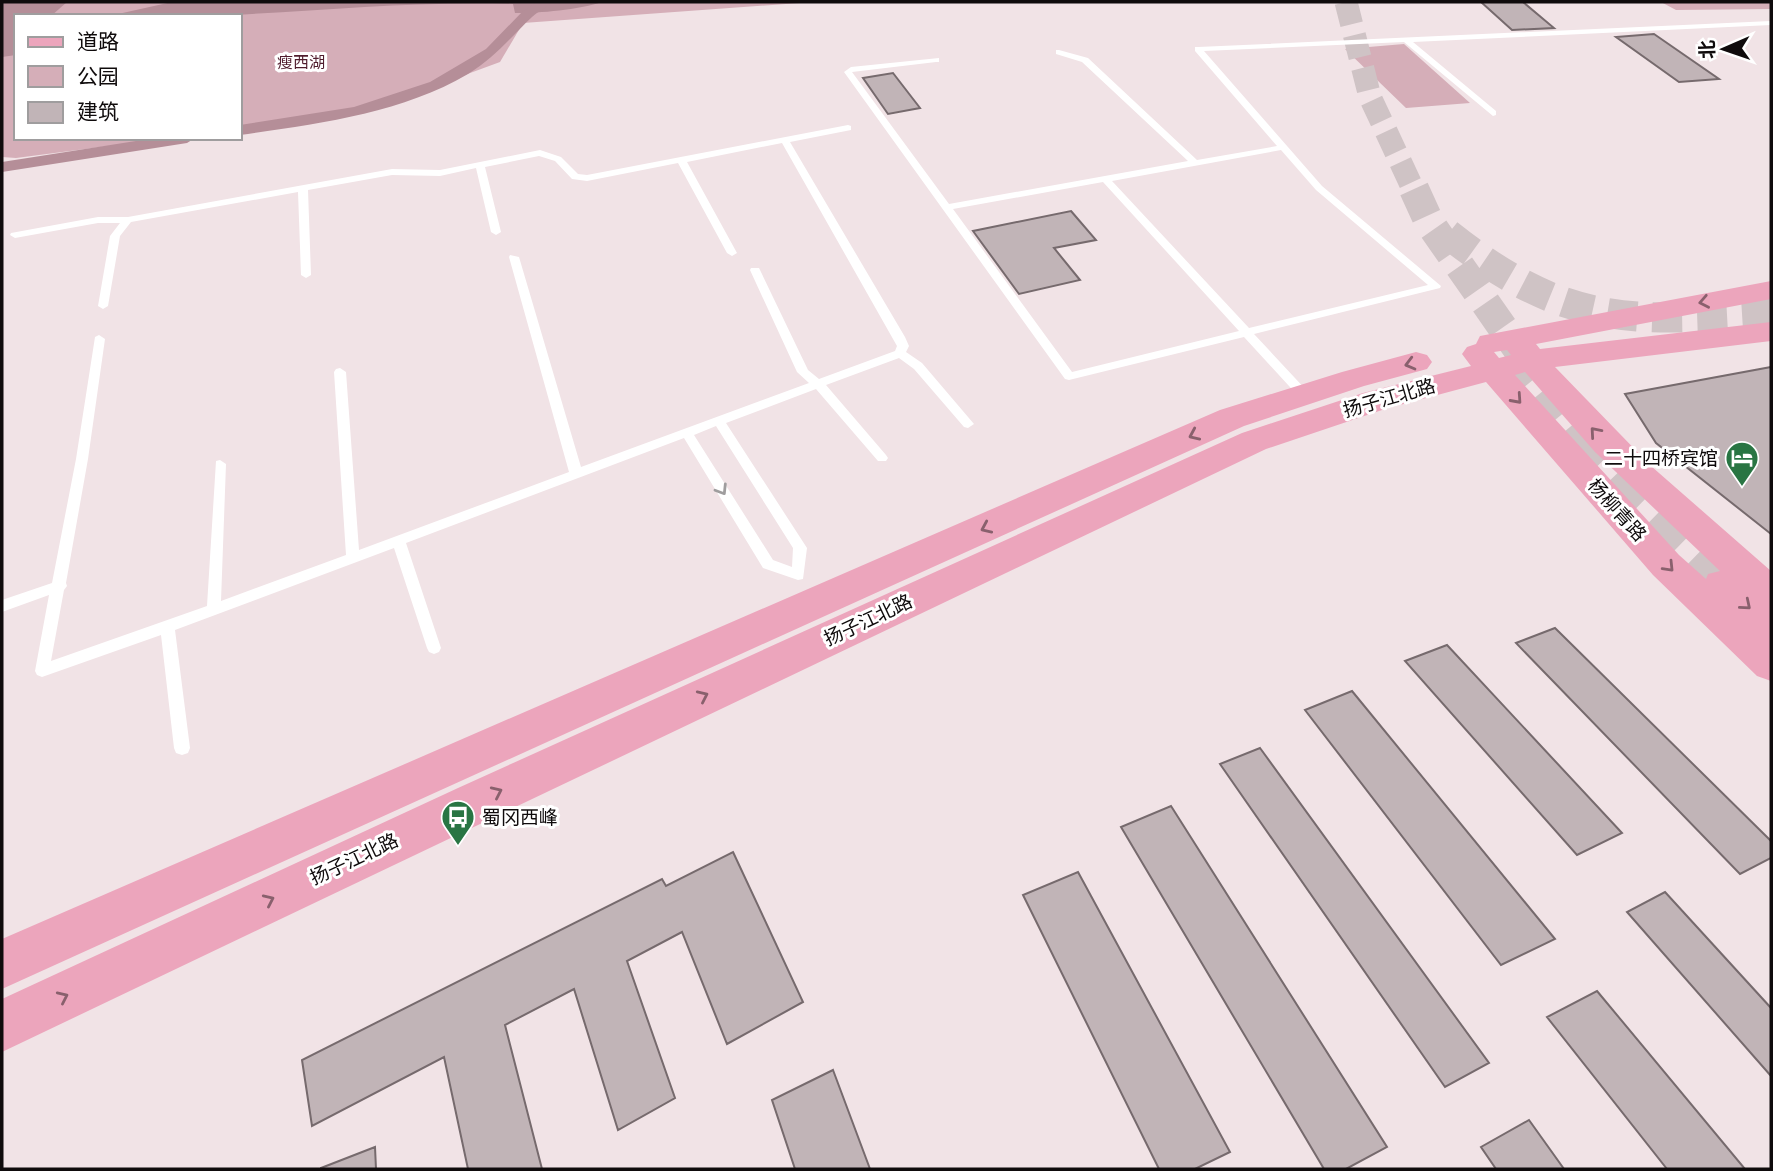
<svg xmlns="http://www.w3.org/2000/svg" width="1773" height="1171" viewBox="0 0 1773 1171" font-family="Rubik,'Noto Sans SC',sans-serif">
	<style>
		.green { fill: #d5aeb8 }
		.water { fill: #b58e98 }
		.lines { fill: none; stroke-linecap: round; stroke-linejoin: round }
		.canal { fill: #b58e98; fill-rule: evenodd }
		.building { fill: #c1b4b7; stroke: #766a6d; stroke-width: 2 }
		.primary-tunnel-far2 { stroke: #cfc3c5; stroke-width: 23; stroke-dasharray: 23 11; stroke-linecap: butt }
		.primary-tunnel-far1 { stroke: #cfc3c5; stroke-width: 30; stroke-dasharray: 30 15; stroke-linecap: butt }
		.primary-tunnel { stroke: #cfc3c5; stroke-width: 38; stroke-dasharray: 38 19; stroke-linecap: butt }
		.lane { fill: #fff; fill-rule: evenodd }
		.primary { fill: #eca5bc; fill-rule: evenodd }
		.oneway { stroke: #89606d }
		.oneway2 { stroke: #9f9d9e }
		.labels { text-anchor: middle; dominant-baseline: central; stroke-width: 6; stroke-linejoin: round; paint-order: stroke }
		.far-park-label { font-size: 16px; fill: #501d2e; stroke: #fff }
		.street-label { font-size: 19px; fill: #0f0b0c; stroke: #fff }
		.poi-label { font-size: 19px; fill: #0f0b0c; stroke: #fff; text-anchor: end }
	</style>
	<rect width="100%" height="100%" fill="#f1e3e6"/>
	<!-- green -->
	<path class="green" d="M2,2H813L523,23L500,62L359,114L240,129V16H16V138H170L16,158L2,157Z
		M1661,2H1771V9L1676,10Z
		M1404,44L1470,103L1406,108L1345,49Z"/>
	<!-- water -->
	<path class="water" d="M2,2H67L51,16H16V55L2,57Z
		M172,2H602C578,10 541,13 515,13L513,4C414,1 315,11 216,16C181,17 145,16 109,16Z"/>
	<g class="lines">
		<!-- canal -->
		<path class="canal" d="M537,2H553C547,8 538,11 532,17C510,38 494,58 468,74C400,114 316,124 240,135V125L354,107L430,82L486,49L522,12Z
			M155,138H195L187,143L2,172V162Z"/>
	</g>
	<!-- building -->
	<path class="building" d="M1481,2H1523L1554,28L1512,30Z
		M1654,34L1719,79L1679,82L1616,37Z
		M893,73L920,108L888,114L863,78Z
		M1071,211L1096,240L1054,248L1080,280L1019,294L973,231Z
		M1771,367V534L1656,443L1625,394Z
		M1555,628L1771,841V858L1740,874L1516,643Z
		M1447,645L1622,833L1577,855L1405,661Z
		M1352,691L1555,939L1501,965L1305,710Z
		M1260,748L1489,1063L1445,1087L1220,764Z
		M1171,806L1387,1147L1346,1169H1324L1121,827Z
		M733,852L803,1002L727,1044L682,932L627,961L675,1098L618,1130L574,989L505,1025L542,1169H468L444,1057L312,1126L302,1060L662,879L666,886Z
		M1078,872L1230,1152L1195,1169H1159L1023,895Z
		M1665,892L1771,1008V1076L1627,912Z
		M1597,991L1745,1169H1667L1547,1017Z
		M833,1070L870,1169H795L772,1100Z
		M1529,1120L1564,1169H1496L1481,1147Z
		M375,1147L376,1169H321V1168Z"/>
	<g class="lines">
		<!-- primary-tunnel-far2 -->
		<path class="primary-tunnel-far2" d="M1346,2L1370,97L1414,191"/>
		<!-- primary-tunnel-far1 -->
		<path class="primary-tunnel-far1" d="M1414,189L1429,222L1535,374
			M1448,234C1565,327 1630,322 1771,313
			M1511,359L1576,438"/>
		<!-- primary-tunnel -->
		<path class="primary-tunnel" d="M1574,436L1638,503L1721,584"/>
		<!-- lane -->
		<path class="lane" d="M1771,21V25L1413,42L1496,111V115L1493,116L1404,42L1204,51L1322,186L1441,286L1440,288L1254,334L1308,392L1310,395L1304,399L1300,398L1244,337L1069,380L1065,379L844,72L851,67L939,58V62H936L852,72L949,204L1188,161L1082,62L1056,54V50H1059L1088,58L1197,160L1277,146L1195,51V47H1198ZM1281,150L1316,190L1428,285L1249,328L1112,181ZM1103,182L1239,331L1072,372L953,209Z
			M848,125L851,126V130L790,142L905,337L909,346L906,352L922,363L974,424L968,428L964,427L914,369L899,358L826,385L886,455L888,458L886,461H878L816,389L726,423L807,548L803,579L798,580L763,568L684,438L406,543L441,648L439,652L434,654L429,652L427,648L394,548L175,630L190,748L188,753L182,755L176,753L174,748L161,635L42,677L37,675L35,671L49,595L2,612V600L52,583L76,459L95,337L99,335L105,339L88,459L66,583L67,586L64,590L51,661L207,606L216,461L220,460L226,464L221,601L346,555L334,372L336,369L340,368L346,372L359,550L569,472L509,257L510,255L519,257L581,467L809,383L797,372L750,270L751,268H759L760,270L808,370L819,379L895,351L897,346L782,143L687,162L737,253L732,256L727,253L678,163L587,181L572,179L555,161L539,156L485,167L501,232L496,235L491,232L476,168L440,176L392,175L308,190L311,275L306,278L301,275L298,192L131,222L120,236L108,306L103,309L98,306L110,236L120,223H98L15,238L10,235L11,233L98,217H128L392,169L440,170L540,150L561,157L578,174L587,175ZM716,426L793,548L792,567L773,560L694,435Z"/>
		<!-- primary -->
		<path class="primary" d="M1771,281V299L1536,344L1540,349L1771,322V341L1555,367L1651,466L1771,571V681L1757,676L1653,575L1486,382L1385,409L1266,449L2,1052V999L458,788L1242,433L1363,393L1471,366L1462,354L1467,347L1476,344L1480,336ZM1507,350L1511,355L1499,358L1494,352ZM1525,372L1595,452L1720,571L1708,574L1706,579L1679,555L1515,375Z
			M1416,352L1427,355L1432,362L1427,369L1364,386L1244,426L2,989V939L1220,410L1342,372Z"/>
	</g>
	<!-- one-way arrows -->
	<defs><path id="oneway-chevron" d="M-2-3.5L2.5 0L-2 3.5" fill="none" stroke-width="1.6" stroke-linecap="round" stroke-linejoin="round" transform="scale(1.75)"/></defs>
	<g class="oneway">
		<use href="#oneway-chevron" transform="translate(1704 302) rotate(169)"/>
		<use href="#oneway-chevron" transform="translate(1410 364) rotate(165)"/>
		<use href="#oneway-chevron" transform="translate(1517 399) rotate(48)"/>
		<use href="#oneway-chevron" transform="translate(1595 432) rotate(-131)"/>
		<use href="#oneway-chevron" transform="translate(1194 435) rotate(156)"/>
		<use href="#oneway-chevron" transform="translate(986 528) rotate(156)"/>
		<use href="#oneway-chevron" transform="translate(1669 567) rotate(46)"/>
		<use href="#oneway-chevron" transform="translate(1746 605) rotate(40)"/>
		<use href="#oneway-chevron" transform="translate(703 696) rotate(-25)"/>
		<use href="#oneway-chevron" transform="translate(497 792) rotate(-25)"/>
		<use href="#oneway-chevron" transform="translate(269 900) rotate(-25)"/>
		<use href="#oneway-chevron" transform="translate(63 997) rotate(-25)"/>
	</g>
	<use class="oneway2" href="#oneway-chevron" transform="translate(722 490) rotate(58)"/>
	<!-- icons -->
	<defs>
		<symbol id="hotel-pin" viewBox="-11 -11 22 30"><path d="M0 17L-7.5 6A9.5 9.5 0 1 1 7.5 6Z" fill="#297543" stroke="#fff"/><path d="M-6-4.5h1.5V1H6V5H4.5V3h-9V5H-6ZM-4 0a1.8 1.8 0 1 1 3.6 0ZM.5 0V-2.5h3Q6-2.5 6 0Z" fill="#fff"/></symbol>
		<symbol id="bus-pin" viewBox="-11 -11 22 30"><path d="M0 17L-7.5 6A9.5 9.5 0 1 1 7.5 6Z" fill="#297543" stroke="#fff"/><path d="M-5-6H5V4H4V6H2V4H-2V6H-4V4H-5ZM-3.5-4V0h7V-4ZM-3.5 1.2v1.5H-2V1.2ZM2 1.2v1.5H3.5V1.2Z" fill="#fff"/></symbol>
	</defs>
	<g fill-rule="evenodd">
		<use href="#hotel-pin" x="1723" y="439" width="38" height="52"/>
		<use href="#bus-pin" x="439" y="798" width="38" height="52"/>
	</g>
	<g class="labels">
		<!-- far-park labels -->
		<g class="far-park-label">
			<text x="301" y="62">瘦西湖</text>
		</g>
		<!-- street labels -->
		<g class="street-label">
			<text transform="translate(1389 398) rotate(-16)">扬子江北路</text>
			<text transform="translate(1617 510) rotate(48)">杨柳青路</text>
			<text transform="translate(868 620) rotate(-25)">扬子江北路</text>
			<text transform="translate(354 859) rotate(-25)">扬子江北路</text>
		</g>
		<!-- poi labels -->
		<g class="poi-label">
			<text x="1718" y="458">二十四桥宾馆</text>
			<text x="482" y="817" text-anchor="start">蜀冈西峰</text>
		</g>
	</g>
	<!-- border -->
	<rect width="1773" height="1171" fill="none" stroke="#0f0b0c" stroke-width="7"/>
	<!-- legend -->
	<rect x="14" y="14" width="228" height="126" fill="#ffffff" stroke="#9f9d9e" stroke-width="2"/>
	<rect x="28" y="37" width="35" height="10" fill="#eca5bc" stroke="#9f9d9e" stroke-width="2"/>
	<text x="77" y="49" font-size="21" fill="#0f0b0c">道路</text>
	<rect x="28" y="66" width="35" height="21" fill="#d5aeb8" stroke="#9f9d9e" stroke-width="2"/>
	<text x="77" y="84" font-size="21" fill="#0f0b0c">公园</text>
	<rect x="28" y="102" width="35" height="21" fill="#c1b4b7" stroke="#9f9d9e" stroke-width="2"/>
	<text x="77" y="119" font-size="21" fill="#0f0b0c">建筑</text>
	<!-- north arrow -->
	<g transform="translate(1724 49) rotate(268)" stroke="#ffffff" stroke-width="5" paint-order="stroke">
	<path d="M0-5L12 26L0 18L-12 26Z" fill="#0f0b0c"/>
	<text y="-10" font-size="19" font-weight="bold" text-anchor="middle" fill="#0f0b0c">北</text>
	</g>
</svg>
